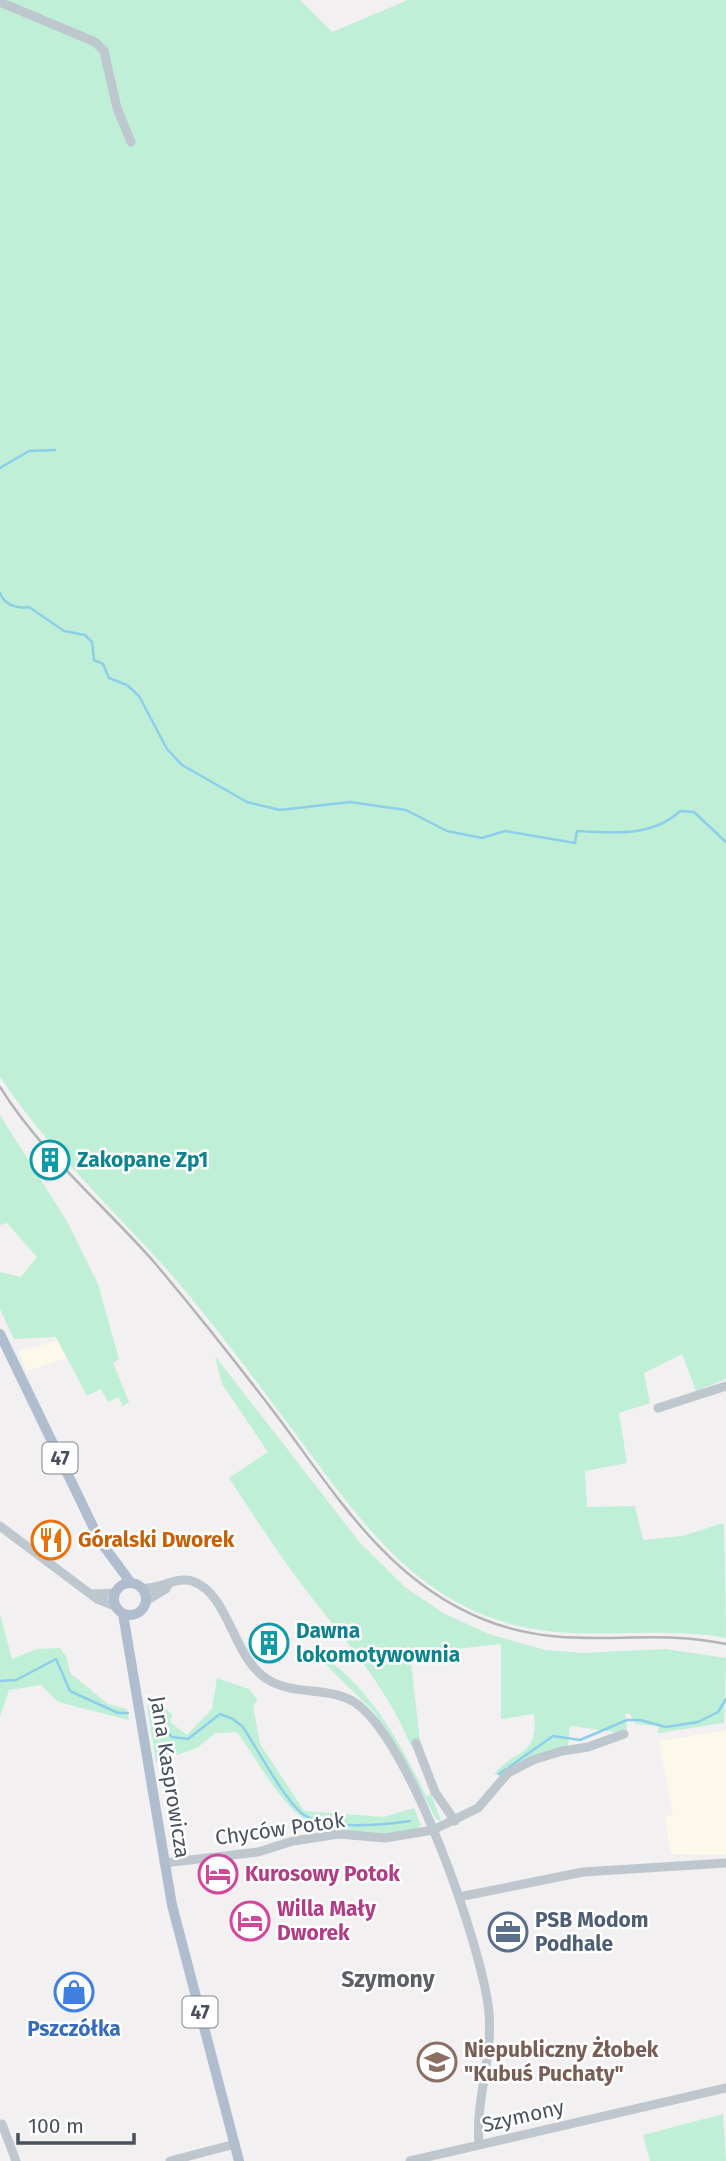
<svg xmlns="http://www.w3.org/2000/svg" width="726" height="2161" viewBox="0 0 726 2161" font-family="'Fira Sans',sans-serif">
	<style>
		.commercial { fill: #fcf8ea }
		.green { fill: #bfefd6 }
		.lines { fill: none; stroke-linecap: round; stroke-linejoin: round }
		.stream { stroke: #8dcfeb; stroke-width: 2.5 }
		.minor { stroke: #bec6ce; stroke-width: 9 }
		.major { stroke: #b0bdce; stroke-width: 10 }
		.rail { stroke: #b2b4ba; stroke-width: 2.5 }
		.labels { text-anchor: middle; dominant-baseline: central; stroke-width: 5; stroke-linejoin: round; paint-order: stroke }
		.shield { fill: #fff; stroke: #7f858e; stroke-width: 2 }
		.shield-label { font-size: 19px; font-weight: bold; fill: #48515d }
		.culture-label { font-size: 21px; font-weight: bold; fill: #0d838f; stroke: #fff; text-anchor: start }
		.food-label { font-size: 21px; font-weight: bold; fill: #c56008; stroke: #fff; text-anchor: start }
		.street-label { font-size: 21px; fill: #48515d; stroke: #fff }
		.hotel-label { font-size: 21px; font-weight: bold; fill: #b23c85; stroke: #fff; text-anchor: start }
		.service-label { font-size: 21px; font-weight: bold; fill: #4e5e75; stroke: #fff; text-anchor: start }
		.shop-label { font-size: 21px; font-weight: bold; fill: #366cbe; stroke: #fff }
		.education-label { font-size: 21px; font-weight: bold; fill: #785e54; stroke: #fff; text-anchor: start }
		.neighbourhood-label { font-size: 23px; font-weight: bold; fill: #5c5f65; stroke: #fff }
	</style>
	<rect width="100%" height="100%" fill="#f2f0f0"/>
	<!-- commercial -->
	<path class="commercial" d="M58,1341L67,1358L27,1371L18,1351Z
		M726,1730V1855L671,1854L665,1817L673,1814L659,1741Z"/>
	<!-- green -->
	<path class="green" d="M0,0H300L332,32L408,0H726V1379L696,1391L682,1354L644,1373L650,1403L619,1413L627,1463L585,1471L587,1507L635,1506L643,1540L682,1536L724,1523L726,1638C649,1624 571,1646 495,1619C405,1588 355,1513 300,1440C260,1386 220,1332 177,1281C118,1213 50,1152 0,1077Z
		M0,1115L68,1223L98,1284L119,1359L113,1363L129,1402L123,1406L118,1397L108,1402L101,1389L87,1396L56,1337L14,1339L0,1309V1272L21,1277L37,1257L7,1223L0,1225Z
		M215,1356L361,1544L406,1588L445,1614L489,1634L545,1650L583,1653L666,1649L726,1658L724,1723L658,1733V1726L636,1724L630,1714L625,1713L627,1729L615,1732L570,1726L568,1745L530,1757L502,1776L494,1774C515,1749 539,1757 534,1714L501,1719V1644L410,1654L420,1741L411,1746C387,1687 347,1643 309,1594C280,1557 255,1517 229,1478L268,1452L222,1384Z
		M0,1614L12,1659L37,1649L60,1648L67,1658L70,1673L108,1704L127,1709L129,1720L58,1702L41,1685L9,1690L0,1717Z
		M308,1647C365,1678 399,1739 426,1796L431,1794L441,1821L436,1819L405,1761L374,1712Z
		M217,1678L249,1689L258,1701L253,1705L260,1744L304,1811L384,1817L414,1808L421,1825L413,1832C388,1834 357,1838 332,1832C288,1823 262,1766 237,1732L215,1733L197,1748L156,1762L147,1705L165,1708L172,1715L170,1722L187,1735L212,1709Z
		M723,2114L726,2161H650L643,2135Z"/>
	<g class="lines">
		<!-- stream -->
		<path class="stream" d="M0,468L29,451L55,450
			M0,593C4,605 18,609 29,607L64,631L85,635L92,642L94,660L103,664L109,678L127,685L139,696L167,749L182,765L247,802L280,810L350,802L406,810L447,831L482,838L505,831L575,843L577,831C612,833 653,837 680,811L694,812L726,842
			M0,1681L16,1680L56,1659L70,1691L118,1713H128
			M151,1714L172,1737L188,1739L220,1714L233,1719L243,1727C256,1747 287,1804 304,1815C331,1831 382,1825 410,1821
			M509,1767L553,1736L580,1740L627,1720H640L666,1727L698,1722L718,1712L726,1699
			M499,1774L506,1769"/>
		<!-- minor -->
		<path class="minor" d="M0,2L95,42L104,51L117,108L131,142
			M658,1408L726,1386
			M0,1526L97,1599L115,1606
			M141,1588C157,1591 175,1576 192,1581C230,1594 232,1657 267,1679C293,1696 328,1686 354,1702C409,1736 483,1948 489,2013C493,2057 475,2101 479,2145
			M92,1594L115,1593
			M146,1601L166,1589L168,1585
			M416,1743L435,1792L455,1821
			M164,1863L258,1852L293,1841L339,1834L385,1838L433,1830L478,1808L508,1773L533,1760L562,1751L588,1747L624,1734
			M459,1897L583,1872L726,1863
			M2,2124L16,2161
			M170,2161L235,2144
			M410,2161L726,2088"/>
		<!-- major -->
		<path class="major" d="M0,1334L100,1541L131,1583
			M114 1599a16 16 0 1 1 32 0a16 16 0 1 1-32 0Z
			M123,1614L172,1905L239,2161"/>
		<!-- rail -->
		<path class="rail" d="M0,1087C41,1153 103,1204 154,1262C197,1313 239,1366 280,1420C338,1498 390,1583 485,1620C571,1654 642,1626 726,1644"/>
	</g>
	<!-- icons -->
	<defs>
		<symbol id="building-ring" viewBox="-11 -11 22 22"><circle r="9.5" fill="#fff" stroke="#0f9aa8" stroke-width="1.5"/><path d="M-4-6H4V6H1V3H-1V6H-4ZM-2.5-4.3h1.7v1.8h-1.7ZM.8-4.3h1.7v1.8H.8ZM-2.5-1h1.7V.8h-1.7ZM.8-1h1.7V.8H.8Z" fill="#0f9aa8"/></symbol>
		<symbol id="restaurant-ring" viewBox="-11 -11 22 22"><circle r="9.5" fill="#fff" stroke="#e8710a" stroke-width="1.5"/><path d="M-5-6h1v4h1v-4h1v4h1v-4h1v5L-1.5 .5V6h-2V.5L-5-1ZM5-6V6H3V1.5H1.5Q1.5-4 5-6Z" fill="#e8710a"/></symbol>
		<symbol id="hotel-ring" viewBox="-11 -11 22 22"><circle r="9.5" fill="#fff" stroke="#d1479c" stroke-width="1.5"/><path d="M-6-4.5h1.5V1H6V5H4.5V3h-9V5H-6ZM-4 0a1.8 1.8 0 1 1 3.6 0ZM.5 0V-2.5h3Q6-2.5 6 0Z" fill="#d1479c"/></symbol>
		<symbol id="office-ring" viewBox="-11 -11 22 22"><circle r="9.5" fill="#fff" stroke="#5c6f8a" stroke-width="1.5"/><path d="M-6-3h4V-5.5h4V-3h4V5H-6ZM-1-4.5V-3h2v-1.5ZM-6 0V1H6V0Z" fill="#5c6f8a"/></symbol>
		<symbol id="shop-ring" viewBox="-11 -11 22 22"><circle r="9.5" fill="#fff" stroke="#3f7fe0" stroke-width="1.5"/><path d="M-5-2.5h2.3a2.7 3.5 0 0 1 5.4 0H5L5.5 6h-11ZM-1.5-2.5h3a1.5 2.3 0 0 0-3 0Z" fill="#3f7fe0"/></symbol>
		<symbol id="school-ring" viewBox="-11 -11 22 22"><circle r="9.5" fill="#fff" stroke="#8d6e63" stroke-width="1.5"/><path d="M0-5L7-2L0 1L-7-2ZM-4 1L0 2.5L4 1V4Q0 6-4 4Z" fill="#8d6e63"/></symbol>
	</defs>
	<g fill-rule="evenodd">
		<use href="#building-ring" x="28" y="1138" width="44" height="44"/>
		<use href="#restaurant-ring" x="29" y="1518" width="44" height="44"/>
		<use href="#building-ring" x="247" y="1621" width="44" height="44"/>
		<use href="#hotel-ring" x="196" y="1852" width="44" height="44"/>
		<use href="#hotel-ring" x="228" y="1899" width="44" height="44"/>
		<use href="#office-ring" x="486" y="1910" width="44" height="44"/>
		<use href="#shop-ring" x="52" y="1970" width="44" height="44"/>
		<use href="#school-ring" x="415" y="2040" width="44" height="44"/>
	</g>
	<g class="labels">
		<!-- shield labels -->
		<g class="shield">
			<rect x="42.5" y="1442.5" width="35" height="31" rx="5"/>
			<rect x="182.5" y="1996.5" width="35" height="31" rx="5"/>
		</g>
		<g class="shield-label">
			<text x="60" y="1458">47</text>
			<text x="200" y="2012">47</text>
		</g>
		<!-- culture labels -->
		<g class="culture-label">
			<text x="77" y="1160">Zakopane Zp1</text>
			<text x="296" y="1631">Dawna<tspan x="296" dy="24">lokomotywownia</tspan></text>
		</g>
		<!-- food labels -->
		<g class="food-label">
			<text x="78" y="1540">Góralski Dworek</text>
		</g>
		<!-- street labels -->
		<g class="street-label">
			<text transform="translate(170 1777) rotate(81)">Jana Kasprowicza</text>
			<text transform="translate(280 1829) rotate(-8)">Chyców Potok</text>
			<text transform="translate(523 2116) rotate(-13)">Szymony</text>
		</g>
		<!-- hotel labels -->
		<g class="hotel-label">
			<text x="245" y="1874">Kurosowy Potok</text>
			<text x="277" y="1909">Willa Mały<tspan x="277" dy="24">Dworek</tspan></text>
		</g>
		<!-- service labels -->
		<g class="service-label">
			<text x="535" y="1920">PSB Modom<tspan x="535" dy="24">Podhale</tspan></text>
		</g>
		<!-- shop labels -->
		<g class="shop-label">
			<text x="74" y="2029">Pszczółka</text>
		</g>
		<!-- education labels -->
		<g class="education-label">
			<text x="464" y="2050">Niepubliczny Żłobek<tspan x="464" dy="24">"Kubuś Puchaty"</tspan></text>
		</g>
		<!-- neighbourhood labels -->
		<g class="neighbourhood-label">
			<text x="388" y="1979">Szymony</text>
		</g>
	</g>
	<!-- scale -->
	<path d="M18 2133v10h116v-10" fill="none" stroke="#48515d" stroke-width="3.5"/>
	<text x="28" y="2133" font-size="21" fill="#48515d" stroke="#ffffff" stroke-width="5" paint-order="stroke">100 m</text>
</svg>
